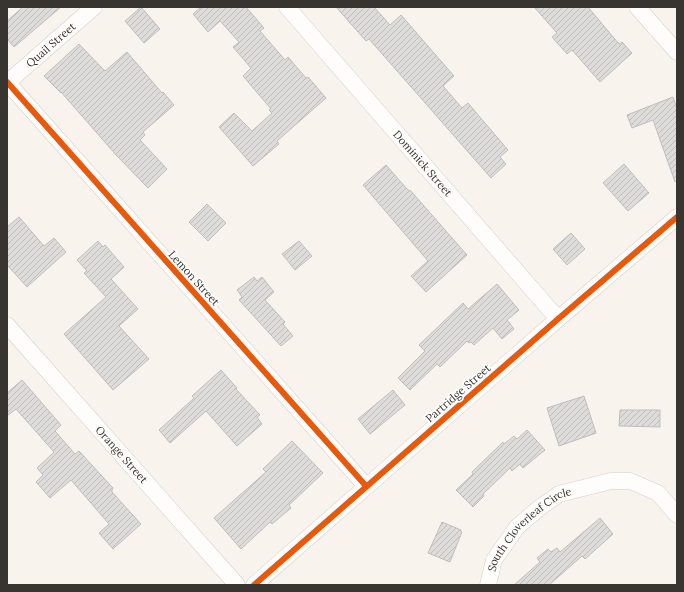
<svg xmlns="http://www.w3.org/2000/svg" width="684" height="592" viewBox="0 0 684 592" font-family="Lora,serif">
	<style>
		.building { fill: url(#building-hatch); stroke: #c0bebd }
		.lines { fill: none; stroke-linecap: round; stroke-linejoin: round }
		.minor-casing { stroke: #d4d0ca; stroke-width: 17 }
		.minor { stroke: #fefdfc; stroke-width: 16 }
		.cycleway-casing { stroke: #fff; stroke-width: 8 }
		.cycleway { stroke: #e8590c; stroke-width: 6 }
		.labels { text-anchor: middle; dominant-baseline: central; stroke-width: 3.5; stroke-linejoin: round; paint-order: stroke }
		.street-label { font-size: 11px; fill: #383530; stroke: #fff }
	</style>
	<defs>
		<pattern id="building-hatch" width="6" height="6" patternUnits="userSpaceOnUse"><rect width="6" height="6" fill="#dedcdb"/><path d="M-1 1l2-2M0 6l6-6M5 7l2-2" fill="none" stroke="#bfbdbc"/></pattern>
	</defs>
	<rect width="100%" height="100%" fill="#f8f4ed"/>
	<!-- building -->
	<path class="building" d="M23,7H61L14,47L7,39V21Z
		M141,7L160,29L144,43L125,21Z
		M201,7H246L264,28L260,31L285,60L288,57L306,78L308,77L326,98L277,141L279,144L253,166L219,127L234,113L252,131L272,113L269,110L271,109L243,76L251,68L233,47L239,42L220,21L208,32L193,14Z
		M336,7H374L390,25L401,15L454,76L443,86L462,108L468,103L508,150L500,157L506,164L491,178L369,39L366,41Z
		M534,7H588L619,44L622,42L632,53L600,82L572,50L567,54L552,37L557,33Z
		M79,44L105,71L127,52L162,93L163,92L174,105L143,132L145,135L140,140L167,169L148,188L117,156L61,92V93L44,76Z
		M673,97L677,109V181L675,182L653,120L632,128L627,115Z
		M624,164L649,193L628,211L603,183Z
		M386,165L407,189L410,191V190L467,255L426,292L411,276L428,261L363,185Z
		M207,204L226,223L208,241L189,222Z
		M19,217L44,246L54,238L66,252L27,287L7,265V227Z
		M571,233L585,249L567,265L553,249Z
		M98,241L103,247L105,245L124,267L111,279L138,309L119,326L149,359L113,390L64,334L106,297L84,273L87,271L77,260Z
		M299,241L312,256L295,270L282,254Z
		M254,277L257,281L262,277L274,292L265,300L285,322L283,324L293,336L281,346L239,300L242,297L237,290Z
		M497,284L519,310L507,320L514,329L502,339L493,328L474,345L471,342L469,343L467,341L440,367L437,364L410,390L398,378L425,351L419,345L463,303L468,309Z
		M221,370L237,388L236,389L260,415L257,417L262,424L237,446L206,411L170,443L159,430L194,398L192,396Z
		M22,380L61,425L55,431L75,454L79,451L113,488L112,490V492L141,524L113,549L99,533L109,524L71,480L50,498L36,482L43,475L37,468L54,452L16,409L7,416V393Z
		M393,390L405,405L370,434L358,419Z
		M584,396L596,433L559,446L547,408Z
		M620,410H660V427L619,426Z
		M527,430L545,450L523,468L520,464L512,471L510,468L483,494L484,496L473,507L456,490L473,474L472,472L503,442L504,444L514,436L517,439Z
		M292,441L323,473L289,505L291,508L272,524L270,522L241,549L214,518L266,472L263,469Z
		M600,518L613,534L585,559L582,556L549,585H514L540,562L537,558L548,549L551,552L557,548L560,552Z
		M442,522L461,530V532H462L450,562L428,553Z"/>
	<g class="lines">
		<defs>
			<g id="minor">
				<path id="s1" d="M287,7L558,319"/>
				<path d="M637,7L677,52"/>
				<path d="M7,82L366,486"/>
				<path id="s2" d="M7,83L94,7"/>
				<path id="s3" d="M7,325L237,585"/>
				<path d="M254,585L558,319L677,217"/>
				<path id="s4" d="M488,585L494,560L517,527L538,509L559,494L611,481H630L658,493L677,515"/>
			</g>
		</defs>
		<!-- minor casing -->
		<use href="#minor" class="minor-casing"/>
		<!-- minor -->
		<use href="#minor" class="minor"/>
		<defs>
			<path id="cycleway" d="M7,82L366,486
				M254,585L558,319L677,217"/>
		</defs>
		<!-- cycleway casing -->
		<use href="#cycleway" class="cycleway-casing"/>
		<!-- cycleway -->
		<use href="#cycleway" class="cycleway"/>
	</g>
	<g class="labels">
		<!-- street labels -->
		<g class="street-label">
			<text stroke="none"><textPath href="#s2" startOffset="58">Quail Street</textPath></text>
			<text stroke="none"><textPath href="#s1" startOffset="207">Dominick Street</textPath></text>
			<text transform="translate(194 278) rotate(48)">Lemon Street</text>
			<text transform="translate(458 393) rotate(-41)">Partridge Street</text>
			<text stroke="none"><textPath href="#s3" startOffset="173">Orange Street</textPath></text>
			<text stroke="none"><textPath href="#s4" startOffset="73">South Cloverleaf Circle</textPath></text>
		</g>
	</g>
	<!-- border -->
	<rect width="684" height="592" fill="none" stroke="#383530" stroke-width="16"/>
</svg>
